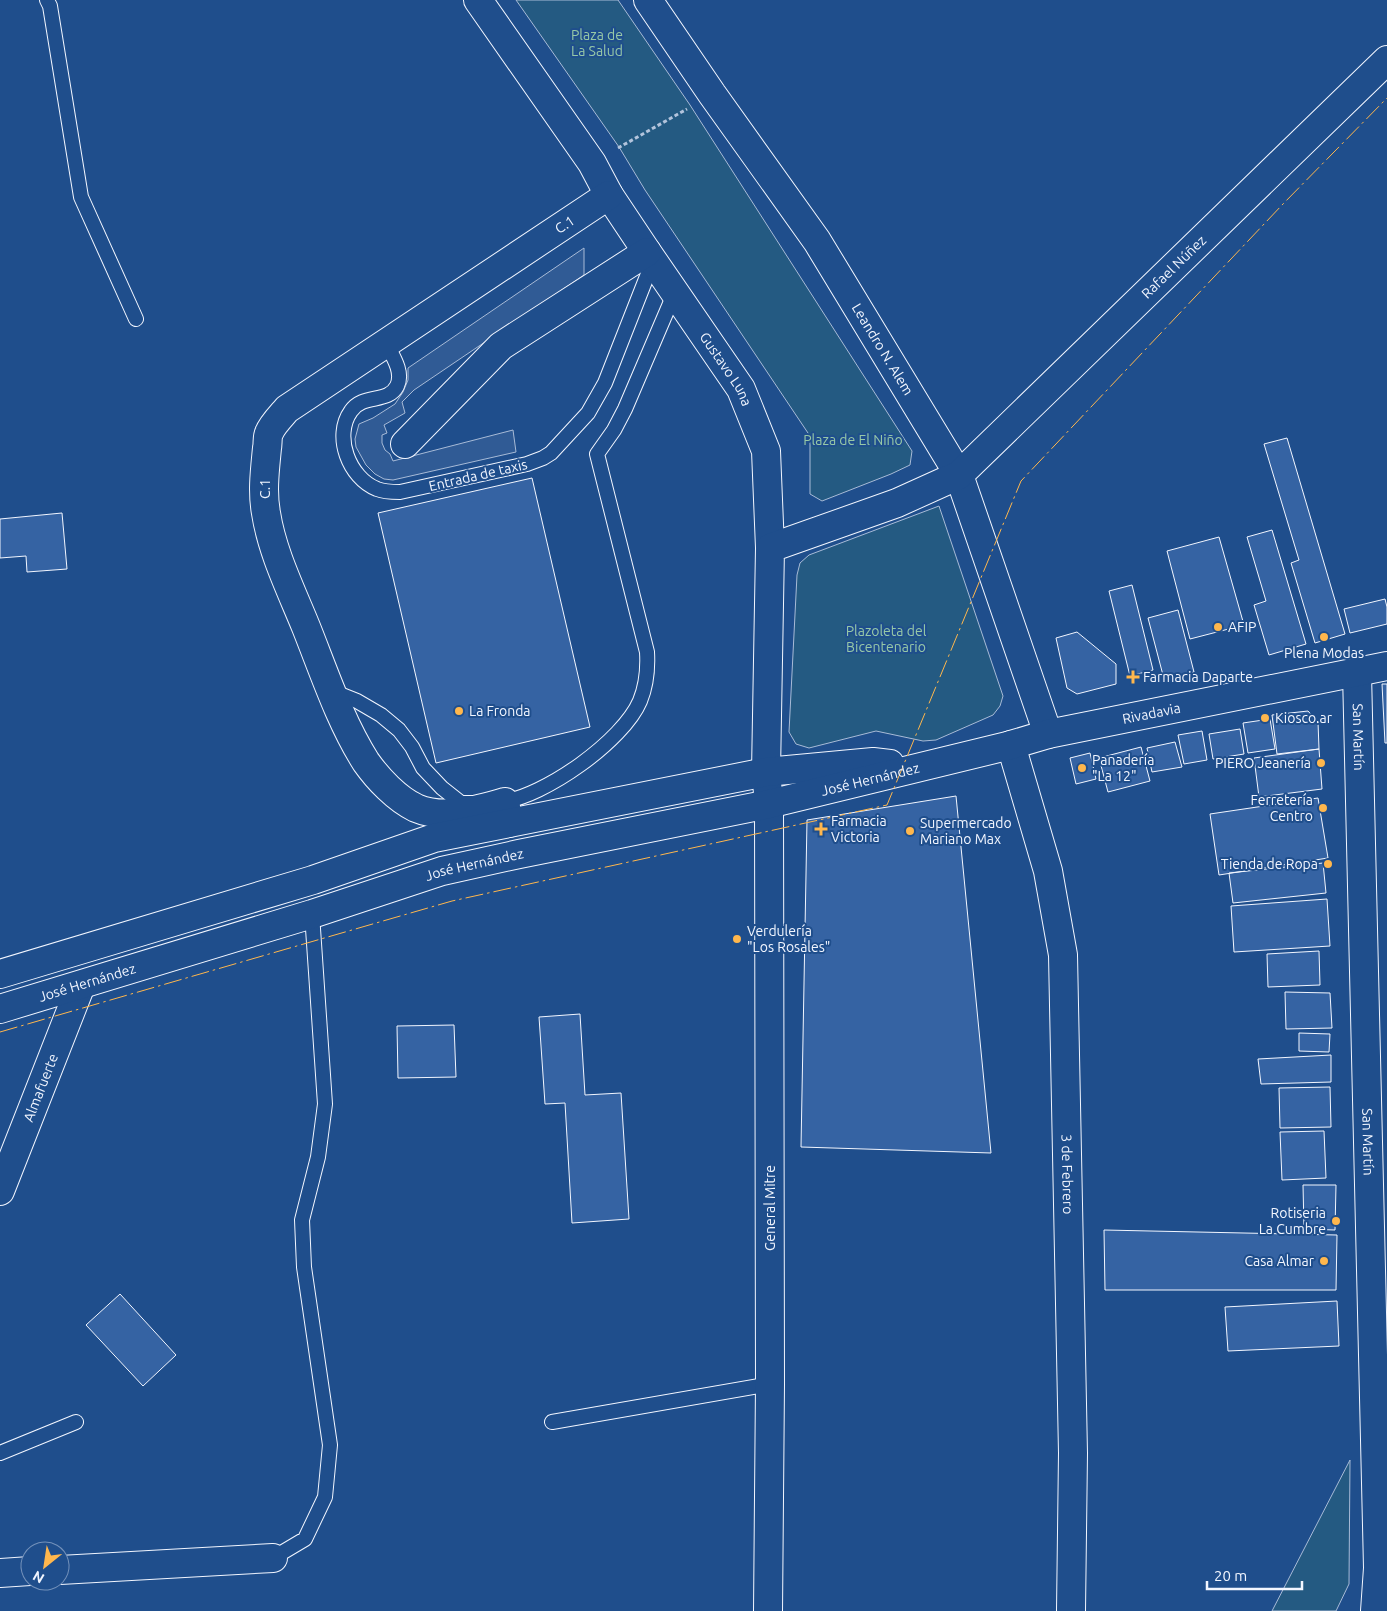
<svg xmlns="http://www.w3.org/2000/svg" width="1387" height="1611" viewBox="0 0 1387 1611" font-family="Ubuntu,sans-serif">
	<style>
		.green { fill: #245a82; stroke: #a8bbd7 }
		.parking { fill: #305b95; stroke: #a8bbd7 }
		.building { fill: #3563a3; stroke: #f2f6ff }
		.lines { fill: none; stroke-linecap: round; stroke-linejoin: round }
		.service-casing { stroke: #f2f6ff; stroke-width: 16 }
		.minor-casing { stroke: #f2f6ff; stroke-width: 30 }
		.tertiary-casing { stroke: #f2f6ff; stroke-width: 30 }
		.secondary-casing { stroke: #f2f6ff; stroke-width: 30 }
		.path { stroke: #b3c4dc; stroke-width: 3; stroke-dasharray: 4 2.5; stroke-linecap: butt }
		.service { stroke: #1f4e8c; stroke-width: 14 }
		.minor { stroke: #1f4e8c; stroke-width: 28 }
		.tertiary { stroke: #1f4e8c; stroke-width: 28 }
		.secondary { stroke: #1f4e8c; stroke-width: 28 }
		.power { stroke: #ffb74d; stroke-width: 1; stroke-dasharray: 18 4 2.5 4; stroke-linecap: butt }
		.poi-dot { fill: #ffb74d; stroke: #1f4e8c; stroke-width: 2 }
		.labels { text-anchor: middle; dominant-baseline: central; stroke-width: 4; stroke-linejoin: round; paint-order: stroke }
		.park-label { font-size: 14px; fill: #97c8a6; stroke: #1f4e8c }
		.street-label { font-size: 14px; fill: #f2f6ff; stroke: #1f4e8c }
		.poi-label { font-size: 14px; fill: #f2f6ff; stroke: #1f4e8c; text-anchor: start }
	</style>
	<rect width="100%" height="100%" fill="#1f4e8c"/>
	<!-- green -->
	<path class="green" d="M516,0H618L690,105L912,451L910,465L891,474L822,501L810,494V436L645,190L619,147Z
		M939,506L1003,696L1000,706L993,715L936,740L923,741L876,731L809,748L796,744L789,732L797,575L800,563L809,555Z
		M1350,1460L1349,1584L1336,1611H1272Z"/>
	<!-- parking -->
	<path class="parking" d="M584,248V275L414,390L402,402L405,413L384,425L387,433L382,435V443L385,450L390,454L393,461L513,430L516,452L393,480L384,479L375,474L366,465L356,447L355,439L359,424L373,418L395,404L403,392L408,380V368Z"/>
	<!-- building -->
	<path class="building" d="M1287,438L1345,634L1315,643L1291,563L1299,560L1264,444Z
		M532,478L590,727L436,763L378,513Z
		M62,513L67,569L27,572L26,556L0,558V519Z
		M1272,530L1306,644L1269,655L1254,605L1266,601L1247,537Z
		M1219,537L1244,625L1190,639L1167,551Z
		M1132,585L1153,670L1130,676L1109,591Z
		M1385,599L1387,607V624L1350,633L1344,609Z
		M1178,610L1194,672L1164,679L1148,618Z
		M1077,632L1116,664V684L1077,694L1067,688L1056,638Z
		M1382,684H1387V743H1385Z
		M1308,711L1318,722L1319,749L1277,754L1272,715Z
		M1270,719L1275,749L1248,753L1243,723Z
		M1240,729L1244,754L1213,759L1209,734Z
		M1202,731L1207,760L1184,764L1178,735Z
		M1175,742L1182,767L1152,772L1147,748Z
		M1141,747L1150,781L1108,792L1099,758Z
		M1319,749L1322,789L1259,797L1254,758Z
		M1090,753L1096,779L1076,784L1070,758Z
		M956,796L991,1153L801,1147L807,820Z
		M1318,798L1328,858L1219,875L1210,814Z
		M1323,863L1326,893L1233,903L1229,873Z
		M1327,899L1330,946L1234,952L1231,906Z
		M1319,951L1320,985L1268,987L1267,954Z
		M1285,992L1330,993L1332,1028L1286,1029Z
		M580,1014L585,1095L621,1093L629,1219L572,1223L565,1103L545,1104L539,1017Z
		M454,1025L456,1077L398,1078L397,1026Z
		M1299,1033L1330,1034L1329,1052L1299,1051Z
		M1331,1055V1082L1261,1084L1258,1059Z
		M1330,1087L1331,1127L1280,1128L1279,1088Z
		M1324,1131L1326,1178L1282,1180L1280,1132Z
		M1303,1185H1336L1335,1230L1304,1229Z
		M1104,1230L1337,1235L1336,1290H1105Z
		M120,1294L176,1355L143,1386L86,1325Z
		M1337,1301L1339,1346L1228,1351L1225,1307Z"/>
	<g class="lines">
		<defs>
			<path id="service" d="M47,0L50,6L81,197L136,319
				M386,343C392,355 404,372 397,386C388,404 363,393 351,411C333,436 349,478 377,489C384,492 392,492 400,492L527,464L543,458L551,453L588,413L605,383L653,261
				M332,691L357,701L381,715L399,730L412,747L423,768L442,788L461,803H472
				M501,802C544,797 623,741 640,701C647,684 648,669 647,652L597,454L614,430L625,409L675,292
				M552,1422L770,1384
				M0,1453L76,1422
				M273,1558L305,1539L325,1497L330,1445L304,1267L302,1220L318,1157L325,1104L312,914"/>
			<g id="minor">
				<path id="s1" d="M478,0L592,163L609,195L647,252L741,389L766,451L770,548"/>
				<path d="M405,444L501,346L647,252"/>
				<path id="s2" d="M1357,673L1378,1568L1375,1611"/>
				<path id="s3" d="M1011,745L1048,871L1063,955L1073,1453L1071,1611"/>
				<path id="s4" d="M509,823L505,802C478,810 444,820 416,808C397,799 378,779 366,762C340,721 324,672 306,627C291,590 272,552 266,513C262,492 265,469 267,448C268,444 267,437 269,433C272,425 281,416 287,409L609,195"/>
				<path id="s5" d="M0,1191L81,985"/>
				<path d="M60,1570L273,1558"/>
				<path d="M0,1573L30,1571"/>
				<path d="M768,1611L770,1384L769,804"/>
			</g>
			<g id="tertiary">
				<path id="s6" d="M648,0L712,94L817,241L959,475L1048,734"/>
				<path id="s7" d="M769,804L766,772L770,548L897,503L959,475L1387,60"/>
			</g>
			<g id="secondary">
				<path d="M0,974L313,880L434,838L766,772L873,762L890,764"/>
				<path id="s8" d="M0,1009L312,914L442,871L519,854L769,804L1011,745L1048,734L1387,666"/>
			</g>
		</defs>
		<!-- service casing -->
		<use href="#service" class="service-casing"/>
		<!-- minor casing -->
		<use href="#minor" class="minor-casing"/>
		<!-- tertiary casing -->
		<use href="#tertiary" class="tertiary-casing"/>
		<!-- secondary casing -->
		<use href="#secondary" class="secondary-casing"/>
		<!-- path -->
		<path class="path" d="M618,148L687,109"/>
		<!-- service -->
		<use href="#service" class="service"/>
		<!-- minor -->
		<use href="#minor" class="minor"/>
		<!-- tertiary -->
		<use href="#tertiary" class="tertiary"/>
		<!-- secondary -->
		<use href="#secondary" class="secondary"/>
		<!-- power -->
		<path class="power" d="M0,1032L452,901L887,805L1021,481L1283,204L1387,98"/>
	</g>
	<!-- markers -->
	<g class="poi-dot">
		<circle cx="1218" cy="627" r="5"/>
		<circle cx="1324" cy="637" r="5"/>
		<path d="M1130.5 669.5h5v5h5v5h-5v5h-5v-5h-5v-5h5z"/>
		<circle cx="459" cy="711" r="5"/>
		<circle cx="1265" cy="718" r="5"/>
		<circle cx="1321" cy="763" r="5"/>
		<circle cx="1082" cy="768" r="5"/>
		<circle cx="1323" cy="808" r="5"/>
		<path d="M818.5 821.5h5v5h5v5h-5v5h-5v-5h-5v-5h5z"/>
		<circle cx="910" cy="831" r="5"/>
		<circle cx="1328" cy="864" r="5"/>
		<circle cx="737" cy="939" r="5"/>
		<circle cx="1336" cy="1221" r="5"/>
		<circle cx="1324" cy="1261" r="5"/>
	</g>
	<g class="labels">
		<!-- park labels -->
		<g class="park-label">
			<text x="597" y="35">Plaza de<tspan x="597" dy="16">La Salud</tspan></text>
			<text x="853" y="440">Plaza de El Niño</text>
			<text x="886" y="631">Plazoleta del<tspan x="886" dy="16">Bicentenario</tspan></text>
		</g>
		<!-- street labels -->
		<g class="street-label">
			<text stroke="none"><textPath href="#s4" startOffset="894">C.1</textPath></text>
			<text stroke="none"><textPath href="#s7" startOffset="758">Rafael Núñez</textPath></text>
			<text stroke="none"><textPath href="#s6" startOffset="421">Leandro N. Alem</textPath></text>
			<text stroke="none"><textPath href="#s1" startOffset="445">Gustavo Luna</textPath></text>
			<text transform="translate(478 475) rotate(-13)">Entrada de taxis</text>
			<text transform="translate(265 489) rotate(-90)">C.1</text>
			<text stroke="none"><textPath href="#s8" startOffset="1190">Rivadavia</textPath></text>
			<text stroke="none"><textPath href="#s2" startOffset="64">San Martín</textPath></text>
			<text stroke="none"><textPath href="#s8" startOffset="901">José Hernández</textPath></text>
			<text stroke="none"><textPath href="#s8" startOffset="496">José Hernández</textPath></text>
			<text stroke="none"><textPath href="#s8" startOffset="91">José Hernández</textPath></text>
			<text stroke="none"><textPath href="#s5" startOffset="111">Almafuerte</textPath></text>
			<text stroke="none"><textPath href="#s2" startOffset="469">San Martín</textPath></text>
			<text stroke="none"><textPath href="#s3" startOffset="436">3 de Febrero</textPath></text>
			<text transform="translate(770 1208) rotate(-90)">General Mitre</text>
		</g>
		<!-- poi labels -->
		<g class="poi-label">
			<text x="1228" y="627">AFIP</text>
			<text x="1324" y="653" text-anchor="middle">Plena Modas</text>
			<text x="1143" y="677">Farmacia Daparte</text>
			<text x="469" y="711">La Fronda</text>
			<text x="1275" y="718">Kiosco.ar</text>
			<text x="1092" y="760">Panadería<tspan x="1092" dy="16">"La 12"</tspan></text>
			<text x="1311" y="763" text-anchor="end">PIERO Jeanería</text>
			<text x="1313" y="800" text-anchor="end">Ferretería<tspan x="1313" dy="16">Centro</tspan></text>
			<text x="831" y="821">Farmacia<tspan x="831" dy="16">Victoria</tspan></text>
			<text x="920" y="823">Supermercado<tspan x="920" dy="16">Mariano Max</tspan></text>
			<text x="1318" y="864" text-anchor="end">Tienda de Ropa</text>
			<text x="747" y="931">Verdulería<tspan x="747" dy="16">"Los Rosales"</tspan></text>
			<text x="1326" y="1213" text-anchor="end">Rotiseria<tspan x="1326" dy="16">La Cumbre</tspan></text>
			<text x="1314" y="1261" text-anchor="end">Casa Almar</text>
		</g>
	</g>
	<!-- north arrow -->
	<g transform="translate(45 1566) rotate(210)"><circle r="24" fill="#1f4e8c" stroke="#7391ba"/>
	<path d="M0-4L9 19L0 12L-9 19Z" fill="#ffb74d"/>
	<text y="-8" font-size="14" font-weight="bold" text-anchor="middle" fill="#f2f6ff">N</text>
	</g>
	<!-- scale -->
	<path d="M1207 1581v8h95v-8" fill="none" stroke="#f2f6ff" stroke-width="2.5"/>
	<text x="1214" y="1581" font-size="15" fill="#f2f6ff" stroke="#1f4e8c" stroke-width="4" paint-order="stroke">20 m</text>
</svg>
